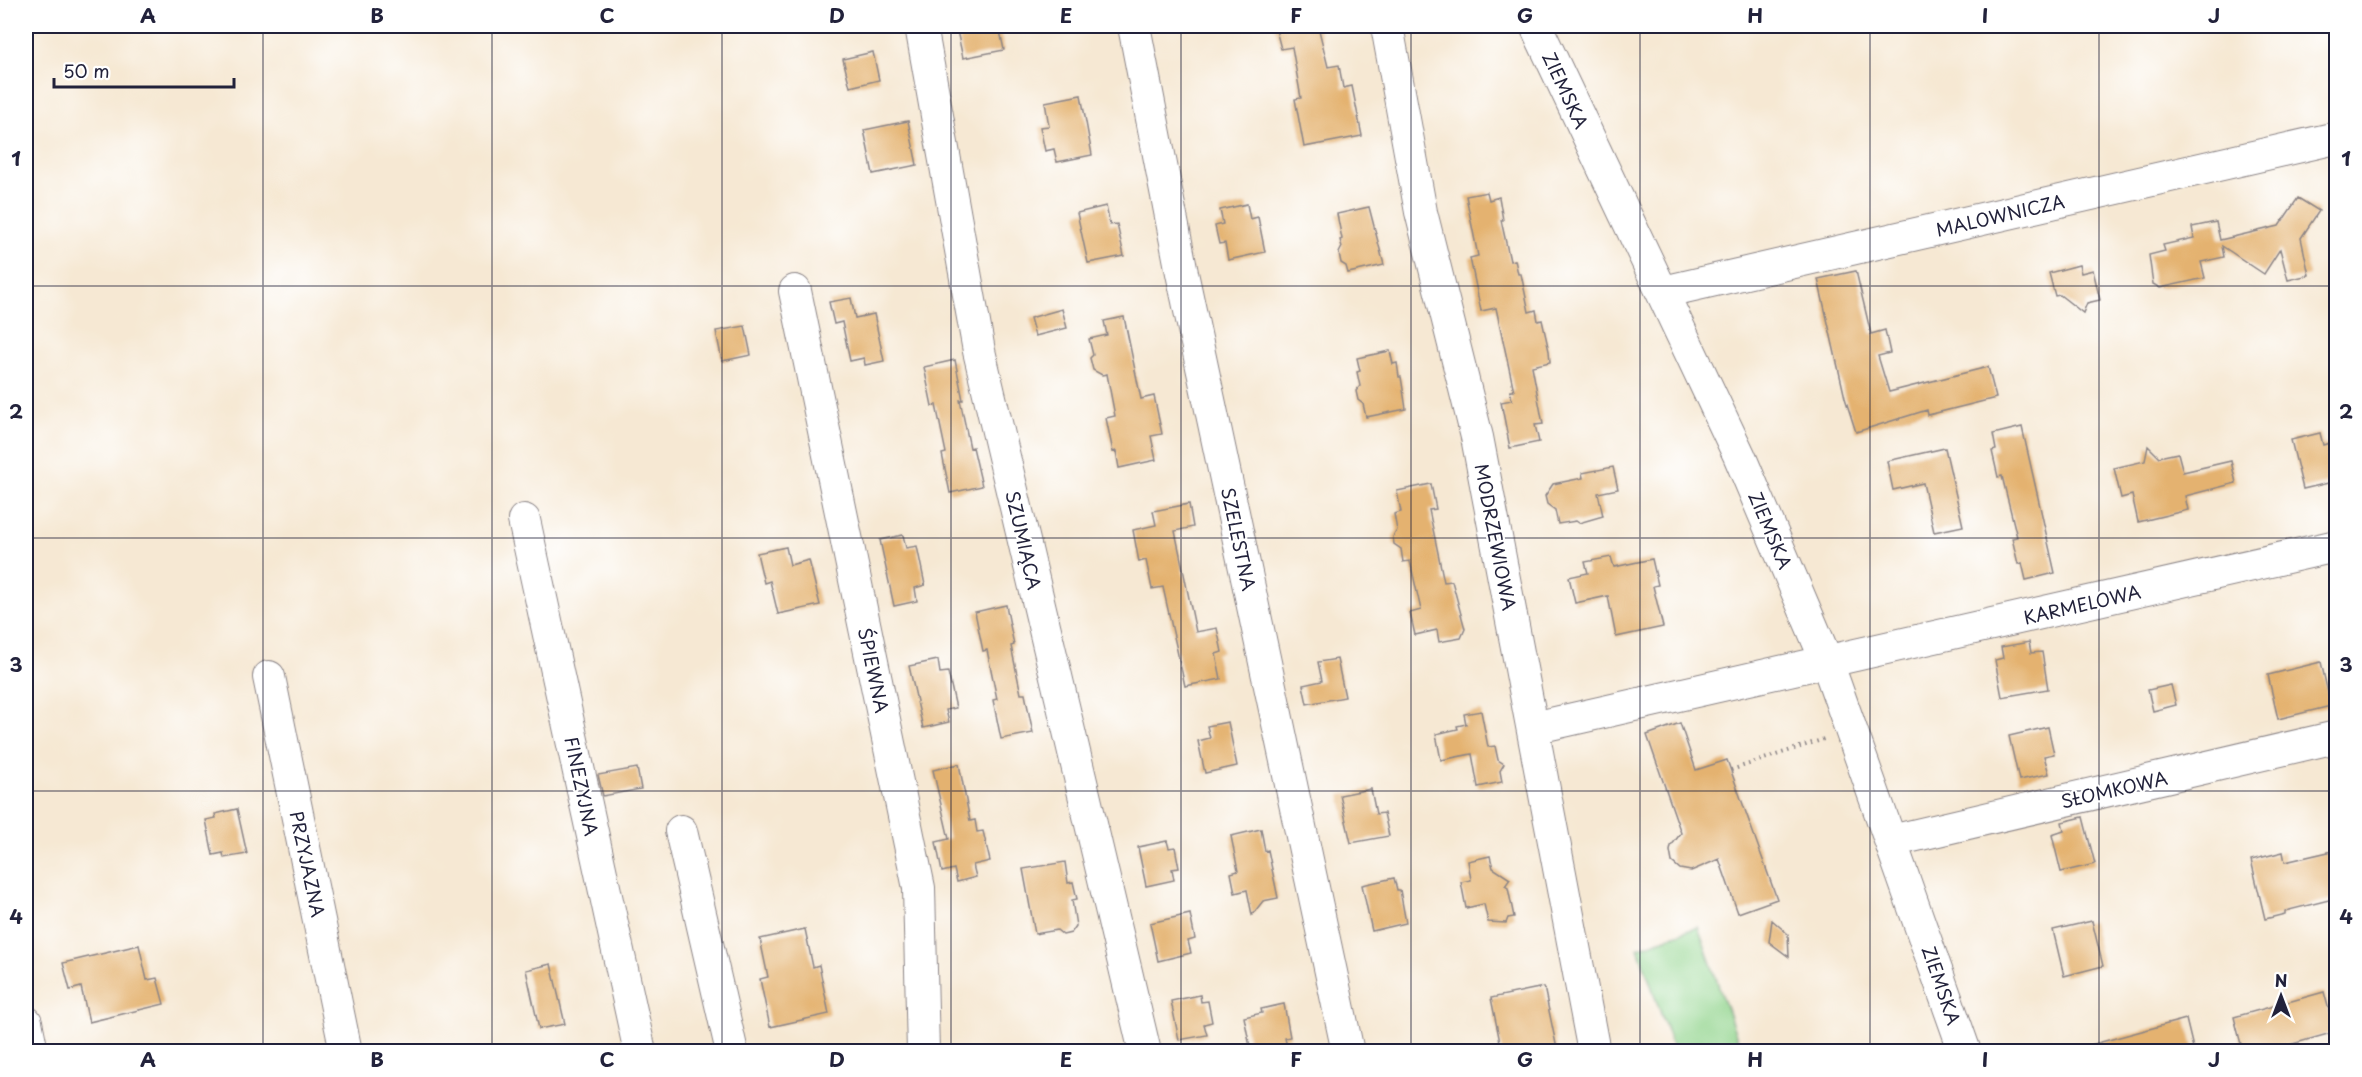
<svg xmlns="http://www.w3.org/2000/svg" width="2362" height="1077" viewBox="0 0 2362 1077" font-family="'Playpen Sans',sans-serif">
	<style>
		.green { fill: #91d48c; stroke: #5a7b64; stroke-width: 1.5 }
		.building { fill: #e4b270 }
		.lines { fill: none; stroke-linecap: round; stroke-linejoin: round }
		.minor-casing { stroke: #8c8587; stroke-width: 34 }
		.path { stroke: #8c8587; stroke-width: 4; stroke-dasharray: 1.5 4.5; stroke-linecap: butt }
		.minor { stroke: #fff; stroke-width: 32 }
		.grid { fill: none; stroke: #22223b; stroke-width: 1.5; stroke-opacity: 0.55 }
		.labels { text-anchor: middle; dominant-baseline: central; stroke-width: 4.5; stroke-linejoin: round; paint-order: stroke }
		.street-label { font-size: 18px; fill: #22223b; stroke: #fff }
		.neatline { fill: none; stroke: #22223b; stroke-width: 2 }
		.grid-label { font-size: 20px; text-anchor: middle; font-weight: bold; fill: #22223b }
	</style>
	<rect width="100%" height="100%" fill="#fff"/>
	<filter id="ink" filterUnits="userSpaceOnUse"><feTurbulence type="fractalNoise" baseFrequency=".0167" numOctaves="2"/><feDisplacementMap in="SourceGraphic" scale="12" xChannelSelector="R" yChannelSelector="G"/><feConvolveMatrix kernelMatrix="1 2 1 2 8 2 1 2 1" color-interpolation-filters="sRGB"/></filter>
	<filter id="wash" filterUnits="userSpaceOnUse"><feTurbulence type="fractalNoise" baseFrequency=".008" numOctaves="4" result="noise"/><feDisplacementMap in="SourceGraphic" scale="24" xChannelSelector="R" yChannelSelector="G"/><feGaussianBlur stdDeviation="1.35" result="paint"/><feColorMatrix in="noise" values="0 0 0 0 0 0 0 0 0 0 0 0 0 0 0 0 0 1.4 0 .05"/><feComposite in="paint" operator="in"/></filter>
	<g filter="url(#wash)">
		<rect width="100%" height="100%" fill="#f6e8d3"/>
		<!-- green -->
		<path class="green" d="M1698,927L1741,1049L1735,1051H1674L1638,948Z"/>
		<g id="blocks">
			<!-- building -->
			<path class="building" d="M956,26H999L1004,50L963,58Z
				M1275,26H1318L1328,67L1339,65L1343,88L1352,86L1362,136L1304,147L1295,99L1301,98L1292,47L1281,49Z
				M873,52L879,80L850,87L843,59Z
				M1081,95L1092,155L1057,162L1054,149L1045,151L1040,127L1049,126L1045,102Z
				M908,121L917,165L873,174L864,130Z
				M1487,192L1489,200L1499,197L1503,220H1501L1510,261L1515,260L1518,274H1521L1529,312L1536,310L1538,321L1542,320L1549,351L1550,362L1532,366L1543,424L1535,425L1539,442L1510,448L1501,402L1512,400L1510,391H1514L1496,308L1481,311L1470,258L1478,256L1466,196Z
				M2298,198L2319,211L2301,238L2309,275L2288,280L2280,249L2264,274L2222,246L2224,257L2201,262L2205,278L2160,288L2153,284L2149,255L2165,251L2163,245L2194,238L2192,227L2216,222L2220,240L2279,226Z
				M1247,204L1250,219L1258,217L1265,252L1228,260L1225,243L1219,244L1215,226L1223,224L1220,210Z
				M1106,206L1110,225L1117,224L1124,256L1088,263L1077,213Z
				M1369,207L1384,265L1348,273L1346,266L1341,263L1339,253L1342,247L1340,240L1342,239L1337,214Z
				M2079,265L2081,273L2093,270L2100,300L2087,303L2083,313L2060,295L2055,296L2049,273Z
				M1856,271L1871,334L1885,330L1890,353L1878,356L1889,392L1988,367L1996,398L1928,415L1927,410L1856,432L1845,398L1818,279Z
				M851,298L855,318L874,314L884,361L865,365L864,358L850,361L842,322L834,324L829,302Z
				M1062,309L1067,328L1035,336L1030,318Z
				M1124,317L1141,399L1154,396L1162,434L1151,436L1156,460L1119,468L1116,451L1113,452L1106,418L1115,416L1107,374L1102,375L1093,370L1090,358L1093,355L1089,339L1107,335L1104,321Z
				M745,326L751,355L722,361L716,331Z
				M1390,351L1393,364L1397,363L1399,377H1401L1406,409L1366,417L1363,404L1358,400L1356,391L1360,386L1357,372L1360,371L1357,358Z
				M955,360L963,400H960L970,448L973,447L982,486L950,493L942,454L946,453L936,405L932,406L924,367Z
				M2022,427L2055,573L2026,580L2022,563L2018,564L2012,538L2017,537L2002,476L1998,477L1992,451L1996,450L1993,434Z
				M2320,433L2323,445L2333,442V445L2337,444V481L2303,489L2291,440Z
				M2148,446L2159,457L2178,453L2183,472L2231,461L2236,483L2185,496L2188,510L2138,522L2132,495L2121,498L2114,468L2145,461Z
				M1945,448L1963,526L1934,532L1923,483L1893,490L1887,461Z
				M1613,467L1618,489L1598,493L1603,516L1579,523L1576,521L1558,524L1555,510L1547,504L1545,496L1553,484L1583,478L1582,473Z
				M1431,484L1436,509L1429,510L1444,582L1452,581L1465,629L1461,638L1439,642L1437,630L1415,635L1410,613L1421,610L1410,561L1403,562L1401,549L1394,544L1393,537L1397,530L1394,514L1401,512L1397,491Z
				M1189,504L1193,527L1175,531L1196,632L1217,628L1222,652L1216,654L1221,679L1185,686L1163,587L1152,589L1146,560L1139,562L1133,530L1156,525L1153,511Z
				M903,535L906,548L917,546L925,585L915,588L917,601L894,606L880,540Z
				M786,547L790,565L809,560L820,605L778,614L770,581L764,583L757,553Z
				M1611,557L1614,567L1652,559L1658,585L1653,586L1663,627L1616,637L1608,596L1575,603L1569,577L1588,573L1585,562Z
				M1006,605L1014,645L1011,646L1021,694H1025L1033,733L1001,739L993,700L997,699L987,650L983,651L975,612Z
				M2029,642L2031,653L2042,652L2048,689L2002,697L1995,660L2003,658L2001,647Z
				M1337,659L1345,697L1307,704L1303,685L1322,681L1318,662Z
				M938,660L940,673L948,672L956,708L946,710L949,722L923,728L909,666Z
				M2321,662L2331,706L2278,719L2268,675Z
				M2171,685L2176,705L2153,711L2148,690Z
				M1481,711L1488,747L1495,746L1498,760L1504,764L1500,771L1502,782L1478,787L1472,754L1441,760L1436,734L1458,729L1457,726L1466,724L1464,714Z
				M1228,722L1237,766L1205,773L1198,741L1210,738L1207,726Z
				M1680,723L1696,770L1727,760L1777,899L1738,913L1719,859L1691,871L1680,869L1672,862L1670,851L1671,846L1681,833L1647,735Z
				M2048,727L2054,754L2044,756L2049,774L2019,780L2009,736Z
				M959,764L970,821L975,820L977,832L983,831L990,861L973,865L976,877L957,882L954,869L942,872L936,842L949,839L933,770Z
				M637,768L641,789L603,796L598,775Z
				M1371,789L1376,814L1384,813L1389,836L1351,843L1340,795Z
				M237,809L247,854L224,858L223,853L213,855L206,820L216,818L215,814Z
				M2083,817L2095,864L2061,872L2052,835L2064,831L2062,822Z
				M1261,829L1265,851L1268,850L1278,898L1263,901L1252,915L1247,890L1235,893L1231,873L1238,871L1231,836Z
				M1167,841L1169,848L1175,847L1179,868L1172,869L1174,880L1146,886L1138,847Z
				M2337,850V898L2285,911V914L2265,919L2251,860L2283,852L2285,862Z
				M1490,856L1493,868L1510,879L1505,886L1508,888L1514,917L1508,918L1506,923L1488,922L1484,904L1466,908L1461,882L1471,880L1468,861Z
				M1065,862L1068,883L1073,882L1077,899L1072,900L1076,926L1071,933L1063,935L1057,930L1035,934L1023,869Z
				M1394,878L1397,890H1400L1406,923L1372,931L1362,885Z
				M1190,914L1195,939L1188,941L1191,953L1158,961L1150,923Z
				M1772,920L1788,934L1789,957L1769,942Z
				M2092,921L2103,966L2064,976L2053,930Z
				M805,929L813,967L819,965L829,1014L770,1027L760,979L768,977L760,939Z
				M139,945L147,980L157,978L164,1004L89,1022L81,987L70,990L63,963Z
				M551,964L565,1024L539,1029L526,970Z
				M1544,987L1557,1049L1543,1052H1502L1491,998Z
				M2324,992L2335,1032L2264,1052H2243L2234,1017Z
				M1200,995L1201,1002L1208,1001L1212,1022L1204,1024L1207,1035L1179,1040L1171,1001Z
				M1284,1004L1290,1037L1285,1038L1288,1052H1251L1244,1017L1262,1013L1261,1009Z
				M2186,1019L2194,1052H2091L2090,1045Z"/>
		</g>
	</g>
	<g filter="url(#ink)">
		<use href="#blocks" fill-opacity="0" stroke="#8c8587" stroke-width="1.5"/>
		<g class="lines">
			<defs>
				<path id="minor" d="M921,26L979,351L1145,1052
					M1134,26L1182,273L1348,1052
					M1387,26L1421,212L1477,437L1594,1052
					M1536,26L1739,455L1827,662L1965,1052
					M795,291L919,888L923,1052
					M1663,292L2336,138
					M524,520L640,1052
					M269,677L346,1052
					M1533,728L2336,546
					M681,831L732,1052
					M1891,841L2336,737
					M26,1022L32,1052"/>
			</defs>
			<!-- minor casing -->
			<use href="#minor" class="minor-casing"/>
			<!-- path -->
			<path class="path" d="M1731,770L1827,738"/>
			<!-- minor -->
			<use href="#minor" class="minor"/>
		</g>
	</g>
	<!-- grid -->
	<path class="grid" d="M263,26V1052M492,26V1052M722,26V1052M951,26V1052M1181,26V1052M1411,26V1052M1640,26V1052M1870,26V1052M2099,26V1052M26,286H2336M26,538H2336M26,791H2336"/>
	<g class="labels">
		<!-- street labels -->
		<g class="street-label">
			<text transform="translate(1566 90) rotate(65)">ZIEMSKA</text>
			<text transform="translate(2000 215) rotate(-13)">MALOWNICZA</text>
			<text transform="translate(1771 530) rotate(67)">ZIEMSKA</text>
			<text transform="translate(1496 537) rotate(79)">MODRZEWIOWA</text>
			<text transform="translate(1239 539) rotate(78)">SZELESTNA</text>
			<text transform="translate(1024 540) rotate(77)">SZUMIĄCA</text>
			<text transform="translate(2082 604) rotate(-13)">KARMELOWA</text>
			<text transform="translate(874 670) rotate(78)">ŚPIEWNA</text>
			<text transform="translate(582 786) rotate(78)">FINEZYJNA</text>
			<text transform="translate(2114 789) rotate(-13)">SŁOMKOWA</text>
			<text transform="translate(308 864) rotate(78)">PRZYJAZNA</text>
			<text transform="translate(1942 985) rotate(71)">ZIEMSKA</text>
		</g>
	</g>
	<!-- margin -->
	<rect width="2362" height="1077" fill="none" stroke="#fff" stroke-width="66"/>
	<!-- north arrow -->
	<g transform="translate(2281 996)" stroke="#ffffff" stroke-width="4.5" paint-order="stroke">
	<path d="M0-4.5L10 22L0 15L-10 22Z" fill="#22223b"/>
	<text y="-9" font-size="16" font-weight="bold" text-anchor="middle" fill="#22223b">N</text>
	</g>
	<!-- scale -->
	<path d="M54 78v9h180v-9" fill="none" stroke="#22223b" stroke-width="3"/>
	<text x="63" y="78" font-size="18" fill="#22223b" stroke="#ffffff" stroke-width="4.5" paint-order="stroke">50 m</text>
	<rect x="33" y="33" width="2296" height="1011" class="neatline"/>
	<g class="grid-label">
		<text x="148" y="23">A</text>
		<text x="377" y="23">B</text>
		<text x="607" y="23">C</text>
		<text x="837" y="23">D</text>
		<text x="1066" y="23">E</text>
		<text x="1296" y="23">F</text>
		<text x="1525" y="23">G</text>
		<text x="1755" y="23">H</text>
		<text x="1985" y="23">I</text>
		<text x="2214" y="23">J</text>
		<text x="16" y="166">1</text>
		<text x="2346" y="166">1</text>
		<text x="16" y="419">2</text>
		<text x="2346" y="419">2</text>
		<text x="16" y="672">3</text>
		<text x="2346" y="672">3</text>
		<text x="16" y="924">4</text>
		<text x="2346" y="924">4</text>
		<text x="148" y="1067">A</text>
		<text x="377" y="1067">B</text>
		<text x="607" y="1067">C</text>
		<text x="837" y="1067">D</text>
		<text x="1066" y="1067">E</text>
		<text x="1296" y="1067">F</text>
		<text x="1525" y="1067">G</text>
		<text x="1755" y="1067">H</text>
		<text x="1985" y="1067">I</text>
		<text x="2214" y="1067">J</text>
	</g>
</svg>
